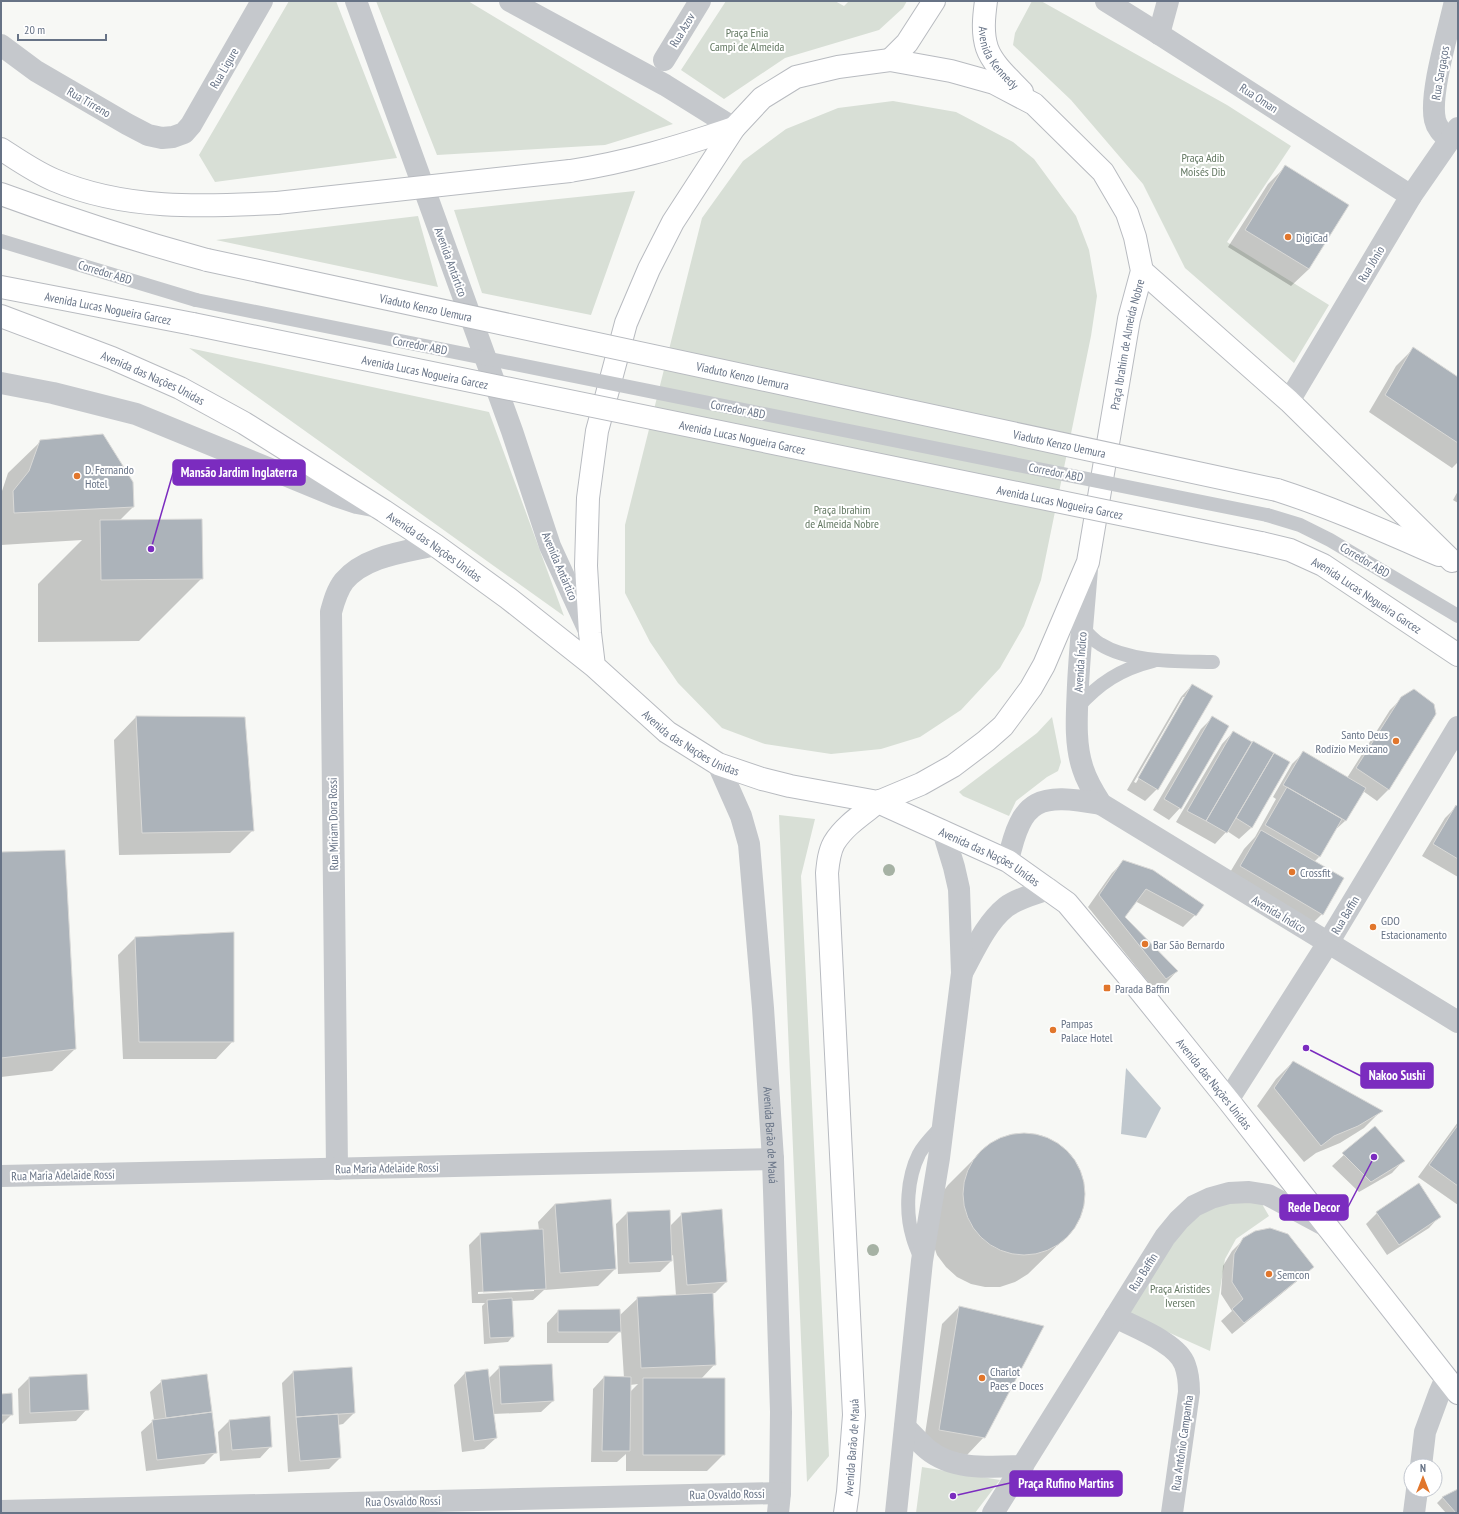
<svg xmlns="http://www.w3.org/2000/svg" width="1459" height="1514" viewBox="0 0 1459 1514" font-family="'PT Sans Narrow',sans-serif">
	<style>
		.green { fill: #d8dfd6 }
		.water { fill: #c0c8ce }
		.shadow { fill: #0003; fill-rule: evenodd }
		.building { fill: #acb3ba; stroke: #d9d9d7 }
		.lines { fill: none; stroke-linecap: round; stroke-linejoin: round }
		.secondary-casing { stroke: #b8bbc1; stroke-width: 24 }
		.primary-casing { stroke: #b8bbc0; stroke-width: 24 }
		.lane { stroke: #c5c8cc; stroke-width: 14 }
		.street { stroke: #c5c8cc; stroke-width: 22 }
		.secondary { stroke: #fff; stroke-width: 22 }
		.primary { stroke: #fff; stroke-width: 22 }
		.primary-bridge-casing { stroke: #b8bbc0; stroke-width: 24; stroke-linecap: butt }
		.lane-bridge { stroke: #c5c8cc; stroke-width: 14 }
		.primary-bridge { stroke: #fff; stroke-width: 22 }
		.tree { fill: #a6b2a4 }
		.poi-dot { fill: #e1762c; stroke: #fff; stroke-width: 1.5 }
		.labels { text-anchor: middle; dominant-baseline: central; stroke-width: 4; stroke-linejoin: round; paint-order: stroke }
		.street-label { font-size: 12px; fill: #677386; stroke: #fff }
		.park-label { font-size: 12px; fill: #637862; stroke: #fff }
		.poi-label { font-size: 12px; fill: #677386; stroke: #fff; text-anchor: start }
		.leader { fill: none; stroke: #7b2cbf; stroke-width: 1.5 }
		.callout-dot { fill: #7b2cbf; stroke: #fff; stroke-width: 1.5 }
		.callout { fill: #7b2cbf; stroke: #7b2cbf; stroke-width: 1.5 }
		.callout-label { font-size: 13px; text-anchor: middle; font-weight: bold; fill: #fff }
	</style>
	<rect width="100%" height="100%" fill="#f7f8f5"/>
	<!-- green -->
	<path class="green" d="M289,1H336L397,158L215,182L199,155Z
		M376,1H468L673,124L605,145L437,155Z
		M726,1H835L844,6L849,1H907L903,8L879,30L785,58L724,99L681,70Z
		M1032,1H1041L1227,105L1291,146L1227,242L1329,305L1294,363L1185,268L1143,184L1071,100L1013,45L1015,33Z
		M893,101L956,112L1013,142L1034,159L1076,216L1089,250L1097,296L1091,336L1041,580L1024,626L1000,668L961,710L920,737L881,749L831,754L765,744L722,728L678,683L650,642L625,593V525L702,218L743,161L786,129L838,108Z
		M635,191L591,315L482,293L454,210Z
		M418,216L438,287L216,240Z
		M189,348L489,412L564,616Z
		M1052,717L1061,762L1058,771L1047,777L1016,801L1009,816L963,796L959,792L1037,733Z
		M779,815L815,819L801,876L829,1456L807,1482Z
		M1239,1199L1262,1204L1269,1216L1236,1239L1225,1259L1210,1351L1123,1312L1195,1214Z
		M922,1467L1000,1480L975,1513H916Z"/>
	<!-- water -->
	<path class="water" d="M1126,1068L1161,1108L1146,1138L1121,1134Z"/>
	<!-- shadow -->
	<path class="shadow" d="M1285,167L1309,269L1291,286L1228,247L1268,184Z
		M1413,349L1458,378V462L1452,468L1369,412L1396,366Z
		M41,441L133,507L119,521L202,578L139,641L38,642V584L82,540L1,545V494L8,473Z
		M1458,491V503L1453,500Z
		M1192,685L1157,789L1145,801L1127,790L1181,697ZM1183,697H1186L1136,783L1134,782Z
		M1402,698L1389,789L1377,801L1363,791L1345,821L1333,832L1319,857L1314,862L1322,914L1305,931L1223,884L1244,849L1255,837L1276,799L1273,797L1292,764L1303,753L1347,778L1390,710Z
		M136,717L252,831L230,853L119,855L114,740Z
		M1212,718L1180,808L1169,820L1153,810L1201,729Z
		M1233,732L1289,762L1251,828L1239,839L1227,831L1215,844L1176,822L1222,744Z
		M1458,802V877L1422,856L1445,818L1456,807Z
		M1,853L75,1049L52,1071L1,1077Z
		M1124,861L1195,915L1183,927L1135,901L1124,917L1177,971L1166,983L1154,989L1088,907L1112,873Z
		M233,933V1041L216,1059H123L118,955L135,938Z
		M1293,1062L1381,1111L1364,1128L1340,1143L1316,1153L1304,1162L1257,1106L1276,1079Z
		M1458,1122V1205L1418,1177Z
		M1374,1127L1403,1161L1392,1173L1359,1192L1332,1166Z
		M1021,1135L1036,1136L1050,1141L1063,1149L1073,1160L1080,1174L1083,1188V1203L1079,1218L1072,1231L1028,1274L1015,1282L1000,1287H985L971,1284L957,1277L946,1267L937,1255L932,1241L939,1197L948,1185L981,1152L992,1143L1006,1137Z
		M555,1204L615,1269L598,1286L544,1290L533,1300L511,1301L513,1336L508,1342L484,1344L482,1306L485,1303H472L469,1245L480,1234L539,1230L538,1222ZM534,1289V1291L478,1294V1292Z
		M627,1213L670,1226L682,1214L726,1282L715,1293H712L715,1364L701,1379L724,1454L707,1471H626V1454L617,1462H591L593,1389L604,1377L624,1378L621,1330L608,1343H547V1323L558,1311L619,1316L638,1298L676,1296L673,1255L671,1256V1261L660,1272L618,1274L616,1224ZM638,1384L630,1392V1385Z
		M1377,1213L1440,1216L1429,1228L1387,1255L1366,1224Z
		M1244,1239L1312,1267L1301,1278L1232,1334L1221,1321L1232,1311L1221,1294L1223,1266L1232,1251Z
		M959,1307L984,1437L967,1455L923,1447L942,1324Z
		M500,1367L553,1401L541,1412L493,1414L496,1438L484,1449L462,1452L454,1385L465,1373L487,1370L488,1379Z
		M293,1372L354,1413L343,1424L338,1425L340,1458L329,1469L288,1472L282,1383Z
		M86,1375L87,1409L76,1421L19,1424L18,1389L29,1378Z
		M207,1375L216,1452L204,1464L146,1471L141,1432L154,1420L150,1392L162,1381Z
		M1,1395L12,1414L1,1425Z
		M229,1421L271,1446L260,1458L220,1461L218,1432Z
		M1458,1490V1513H1446L1437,1503L1442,1498Z"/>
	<!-- building -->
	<path class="building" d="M1285,165L1349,205L1309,269L1245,230Z
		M1413,347L1458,377V443L1385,395Z
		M103,434L133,482L134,507L14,513L13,491L29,471L40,440Z
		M202,519L203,579L101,580L100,520Z
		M1192,684L1213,696L1158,790L1138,778Z
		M1414,689L1434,704L1436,714L1389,790L1356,768L1401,697Z
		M136,716L245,717L254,831L142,833Z
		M1212,716L1229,726L1181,809L1164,799Z
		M1233,731L1252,742L1206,821L1187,811Z
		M1253,741L1274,753L1227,833L1206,821Z
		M1303,751L1366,788L1346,821L1283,785Z
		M1274,753L1290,762L1252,828L1236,818Z
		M1287,787L1342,819L1320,857L1265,825Z
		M1456,805L1458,807V859L1433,844Z
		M1261,830L1344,878L1323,915L1240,866Z
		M65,850L76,1049L1,1058V852Z
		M1123,860L1153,870L1204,905L1196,916L1146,889L1125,917L1178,971L1166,979L1099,895Z
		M234,932V1042H139L135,937Z
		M1293,1061L1383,1111L1358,1126L1334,1136L1321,1146L1274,1088Z
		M1458,1125V1186L1429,1165Z
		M1375,1126L1405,1161L1371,1182L1342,1153Z
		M963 1194a61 61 0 1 1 122 0a61 61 0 1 1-122 0Z
		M1419,1183L1441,1217L1399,1245L1376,1212Z
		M611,1199L616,1269L560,1273L555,1204Z
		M722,1209L727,1282L687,1285L681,1213Z
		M670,1210L672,1261L629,1263L627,1212Z
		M1270,1228L1288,1234L1314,1267L1244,1323L1232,1309L1243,1299L1232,1282L1234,1254L1243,1238L1255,1231Z
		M543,1229L546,1289L483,1292L480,1233Z
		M713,1293L716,1365L641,1368L637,1297Z
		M512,1298L514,1337L490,1338L487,1300Z
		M959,1306L1044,1326L985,1438L939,1430Z
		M620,1309L621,1332H558V1310Z
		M552,1364L554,1401L501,1404L499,1366Z
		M352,1367L355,1413L296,1417L293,1371Z
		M488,1369L497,1438L474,1441L465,1372Z
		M87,1374L89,1410L30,1413L29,1377Z
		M207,1374L212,1412L166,1418L161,1380Z
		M604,1376L631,1377L630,1451H602Z
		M643,1378H725V1455H643Z
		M12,1393L13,1415H1V1394Z
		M212,1412L217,1453L157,1460L152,1420Z
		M338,1414L341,1458L300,1461L296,1417Z
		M270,1416L272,1447L232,1450L229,1420Z
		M1458,1489V1513H1456L1442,1497Z"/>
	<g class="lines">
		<defs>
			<g id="secondary">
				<path id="s2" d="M845,1513L848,1492L854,1415L827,873C828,863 829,852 834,843C844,826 863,814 878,802L1008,861L1067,903L1133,982L1228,1100L1458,1393"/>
			</g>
			<g id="primary">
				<path id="s3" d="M986,1C984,16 982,33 987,48C993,65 1010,79 1022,92"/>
				<path d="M890,60L907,43L934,1"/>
				<path d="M1,149C18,160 35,172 54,180C124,210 202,207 277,203"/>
				<path d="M570,171C628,162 678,147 734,128"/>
				<path d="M1,194C69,219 137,241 207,260"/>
				<path d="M1142,271L1289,401L1452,561"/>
				<path id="s4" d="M1,287L193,324"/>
				<path id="s5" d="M1,316L112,358L180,388L244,423L384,511L435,545L508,598L594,666L667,732L718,764L762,779L790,786L878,802L921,784L953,766L986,741L1003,726L1031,688L1044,665L1088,562L1129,319L1142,271L1135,237L1127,213L1103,172L1034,104L994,83L951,71L890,60L838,67L796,77L762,98L734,128L673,222L649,269L626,323L597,431L588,498L586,566L590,633L594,666"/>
				<path d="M1277,490C1333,508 1386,532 1439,555"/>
				<path id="s6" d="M1261,543L1290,550L1323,565L1458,655"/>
			</g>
		</defs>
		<!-- secondary casing -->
		<use href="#secondary" class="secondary-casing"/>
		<!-- primary casing -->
		<use href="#primary" class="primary-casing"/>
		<!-- lane -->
		<path class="lane" d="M1,241L196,300
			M1267,515L1300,525L1330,540L1458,616
			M1082,627C1087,633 1093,640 1100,644C1130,663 1179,661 1213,662
			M1077,708C1099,683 1121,669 1153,661
			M921,1259C918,1252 915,1245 913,1238C905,1212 907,1178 919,1154C925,1143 935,1134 943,1125"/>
		<!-- street -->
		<g class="street">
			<path d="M356,1L512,431L550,546L590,633"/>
			<path d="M510,1L665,85L734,128"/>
			<path d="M1106,1L1159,34L1411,196"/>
			<path d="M1159,34L1168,1"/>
			<path d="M1,45L36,71L127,124L148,135L162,138L173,137L184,133L191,125L262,1"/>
			<path d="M664,60L700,1"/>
			<path d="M1449,140C1443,134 1437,129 1435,120C1429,94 1449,29 1455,1"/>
			<path d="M1,383L53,393L136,414L336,496L357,503L373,506"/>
			<path d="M1289,401L1411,196L1458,128"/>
			<path d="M1087,569C1084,608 1080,646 1078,685C1077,712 1074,743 1083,769C1087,782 1094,793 1101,804L1458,1022"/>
			<path id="s1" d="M718,764L741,816L749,844L763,1008L773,1159L781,1412L780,1493L778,1513"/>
			<path d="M1008,861C1022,797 1039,793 1101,804"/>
			<path d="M962,973C974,951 986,923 1006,907C1018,898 1035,894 1049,889"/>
			<path d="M1228,1100L1328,943L1458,727"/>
			<path d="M337,1169L331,612C334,601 337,590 344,581C365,556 405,552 435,545"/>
			<path d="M1,1176L773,1159"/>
			<path d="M1115,1317C1134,1327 1178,1343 1185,1365C1188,1373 1189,1383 1189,1392L1172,1513"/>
			<path d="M905,1427C912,1434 919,1442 927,1449C953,1471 991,1467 1023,1466"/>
			<path d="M1421,1466L1425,1432L1439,1394L1446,1378"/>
			<path d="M1,1511L780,1493"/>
			<path d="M896,1513L922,1261L939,1158L962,973L959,889L954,867L943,831"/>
			<path d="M993,1513L1165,1237L1179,1220L1194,1206L1211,1198L1229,1193L1249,1192L1268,1195L1328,1227"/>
			<path d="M1414,1513L1417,1490"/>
		</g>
		<!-- secondary -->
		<use href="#secondary" class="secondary"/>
		<!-- primary -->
		<use href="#primary" class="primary"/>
		<defs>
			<g id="primary-bridge">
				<path d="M277,203L570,171"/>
				<path id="s7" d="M207,260L1277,490"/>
				<path id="s8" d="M193,324L1261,543"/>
			</g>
		</defs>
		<!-- primary-bridge casing -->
		<use href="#primary-bridge" class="primary-bridge-casing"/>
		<!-- lane-bridge -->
		<path class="lane-bridge" d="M196,300L1267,515"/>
		<!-- primary-bridge -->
		<use href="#primary-bridge" class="primary-bridge"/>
	</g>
	<!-- trees -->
	<g class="tree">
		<circle cx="889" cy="870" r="6"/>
		<circle cx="873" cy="1250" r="6"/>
	</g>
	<!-- markers -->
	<g class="poi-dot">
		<circle cx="1288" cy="237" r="4"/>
		<circle cx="77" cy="476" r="4"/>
		<circle cx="1396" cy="741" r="4"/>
		<circle cx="1292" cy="872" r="4"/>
		<circle cx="1373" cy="927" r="4"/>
		<circle cx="1145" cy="944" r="4"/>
		<rect x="1103" y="984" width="8" height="8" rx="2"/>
		<circle cx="1053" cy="1030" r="4"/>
		<circle cx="1269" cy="1274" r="4"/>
		<circle cx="982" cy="1378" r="4"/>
	</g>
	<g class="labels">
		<!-- street labels -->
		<g class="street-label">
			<text transform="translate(682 30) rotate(-59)">Rua Azov</text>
			<text stroke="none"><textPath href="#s3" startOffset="61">Avenida Kennedy</textPath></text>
			<text transform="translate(224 68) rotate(-60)">Rua Ligure</text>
			<text transform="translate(1440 73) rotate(-80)">Rua Sargaços</text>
			<text transform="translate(1259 98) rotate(33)">Rua Oman</text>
			<text transform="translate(89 102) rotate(30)">Rua Tirreno</text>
			<text transform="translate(451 262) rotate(70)">Avenida Antártico</text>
			<text transform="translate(1371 264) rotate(-59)">Rua Jônio</text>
			<text transform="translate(105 272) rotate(17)">Corredor ABD</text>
			<text stroke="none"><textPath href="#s4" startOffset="109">Avenida Lucas Nogueira Garcez</textPath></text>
			<text stroke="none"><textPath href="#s7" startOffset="224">Viaduto Kenzo Uemura</textPath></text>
			<text stroke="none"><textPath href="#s5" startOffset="1570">Praça Ibrahim de Almeida Nobre</textPath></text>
			<text transform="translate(420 345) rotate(11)">Corredor ABD</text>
			<text stroke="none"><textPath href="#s8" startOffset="237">Avenida Lucas Nogueira Garcez</textPath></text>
			<text stroke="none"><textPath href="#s7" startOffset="548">Viaduto Kenzo Uemura</textPath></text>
			<text stroke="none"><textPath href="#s5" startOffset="164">Avenida das Nações Unidas</textPath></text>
			<text transform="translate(738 409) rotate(11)">Corredor ABD</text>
			<text stroke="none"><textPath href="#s8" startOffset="561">Avenida Lucas Nogueira Garcez</textPath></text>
			<text stroke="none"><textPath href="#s7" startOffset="872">Viaduto Kenzo Uemura</textPath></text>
			<text transform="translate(1056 472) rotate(11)">Corredor ABD</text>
			<text stroke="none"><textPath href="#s8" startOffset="885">Avenida Lucas Nogueira Garcez</textPath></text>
			<text stroke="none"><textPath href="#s5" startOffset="493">Avenida das Nações Unidas</textPath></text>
			<text transform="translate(1365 560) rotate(31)">Corredor ABD</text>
			<text transform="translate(560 566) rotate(67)">Avenida Antártico</text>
			<text stroke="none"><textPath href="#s6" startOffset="119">Avenida Lucas Nogueira Garcez</textPath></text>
			<text transform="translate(1080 662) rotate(-86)">Avenida Índico</text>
			<text stroke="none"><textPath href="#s5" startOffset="817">Avenida das Nações Unidas</textPath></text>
			<text transform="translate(333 824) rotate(-91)">Rua Miriam Dora Rossi</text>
			<text stroke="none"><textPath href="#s2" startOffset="857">Avenida das Nações Unidas</textPath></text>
			<text transform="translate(1279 914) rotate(31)">Avenida Índico</text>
			<text transform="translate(1345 915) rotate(-59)">Rua Baffin</text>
			<text stroke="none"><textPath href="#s2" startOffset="1181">Avenida das Nações Unidas</textPath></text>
			<text stroke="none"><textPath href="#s1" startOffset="378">Avenida Barão de Mauá</textPath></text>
			<text transform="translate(387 1168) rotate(-1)">Rua Maria Adelaide Rossi</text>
			<text transform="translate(63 1175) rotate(-1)">Rua Maria Adelaide Rossi</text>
			<text transform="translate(1143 1272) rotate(-58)">Rua Baffin</text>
			<text transform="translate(1182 1443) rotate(-82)">Rua Antônio Campanha</text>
			<text stroke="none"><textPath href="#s2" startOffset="66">Avenida Barão de Mauá</textPath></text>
			<text transform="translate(727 1494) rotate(-1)">Rua Osvaldo Rossi</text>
			<text transform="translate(403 1501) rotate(-1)">Rua Osvaldo Rossi</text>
		</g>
		<!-- park labels -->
		<g class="park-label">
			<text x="747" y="32">Praça Enia<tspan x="747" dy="14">Campi de Almeida</tspan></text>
			<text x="1203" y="157">Praça Adib<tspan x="1203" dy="14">Moisés Dib</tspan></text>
			<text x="842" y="509">Praça Ibrahim<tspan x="842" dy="14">de Almeida Nobre</tspan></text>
			<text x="1180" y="1288">Praça Aristides<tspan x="1180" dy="14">Iversen</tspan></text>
		</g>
		<!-- poi labels -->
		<g class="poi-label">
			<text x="1296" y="237">DigiCad</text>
			<text x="85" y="469">D. Fernando<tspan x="85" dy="14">Hotel</tspan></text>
			<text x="1388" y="734" text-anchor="end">Santo Deus<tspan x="1388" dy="14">Rodízio Mexicano</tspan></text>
			<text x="1300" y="872">Crossfit</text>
			<text x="1381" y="920">GDO<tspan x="1381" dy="14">Estacionamento</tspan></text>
			<text x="1153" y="944">Bar São Bernardo</text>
			<text x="1115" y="988">Parada Baffin</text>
			<text x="1061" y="1023">Pampas<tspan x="1061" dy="14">Palace Hotel</tspan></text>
			<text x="1277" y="1274">Semcon</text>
			<text x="990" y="1371">Charlot<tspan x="990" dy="14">Paes e Doces</tspan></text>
		</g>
	</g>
	<!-- callouts -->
	<path class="leader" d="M151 549L173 473M1306 1048L1361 1076M1374 1157L1348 1207M953 1496L1010 1483"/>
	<g class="callout-dot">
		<circle cx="151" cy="549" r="4"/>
		<circle cx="1306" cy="1048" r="4"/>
		<circle cx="1374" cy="1157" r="4"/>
		<circle cx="953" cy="1496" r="4"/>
	</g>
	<g class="callout">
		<rect x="173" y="460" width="132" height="25" rx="4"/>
		<rect x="1361" y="1063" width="72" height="25" rx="4"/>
		<rect x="1280" y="1195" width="68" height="25" rx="4"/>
		<rect x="1010" y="1471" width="112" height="25" rx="4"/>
	</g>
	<g class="callout-label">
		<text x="239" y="477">Mansão Jardim Inglaterra</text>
		<text x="1397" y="1080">Nakoo Sushi</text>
		<text x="1314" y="1212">Rede Decor</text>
		<text x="1066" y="1488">Praça Rufino Martins</text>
	</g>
	<!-- border -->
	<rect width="1459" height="1514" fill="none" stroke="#677386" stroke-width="4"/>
	<!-- north arrow -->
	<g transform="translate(1423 1478)"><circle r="19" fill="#ffffff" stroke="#c2c7cf"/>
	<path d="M0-3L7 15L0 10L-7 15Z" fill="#e1762c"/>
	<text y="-6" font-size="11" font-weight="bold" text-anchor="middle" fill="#677386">N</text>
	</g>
	<!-- scale -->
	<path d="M18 34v6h88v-6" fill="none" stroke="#677386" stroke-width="2"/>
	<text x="24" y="34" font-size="12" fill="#677386" stroke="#ffffff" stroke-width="3" paint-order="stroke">20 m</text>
</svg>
